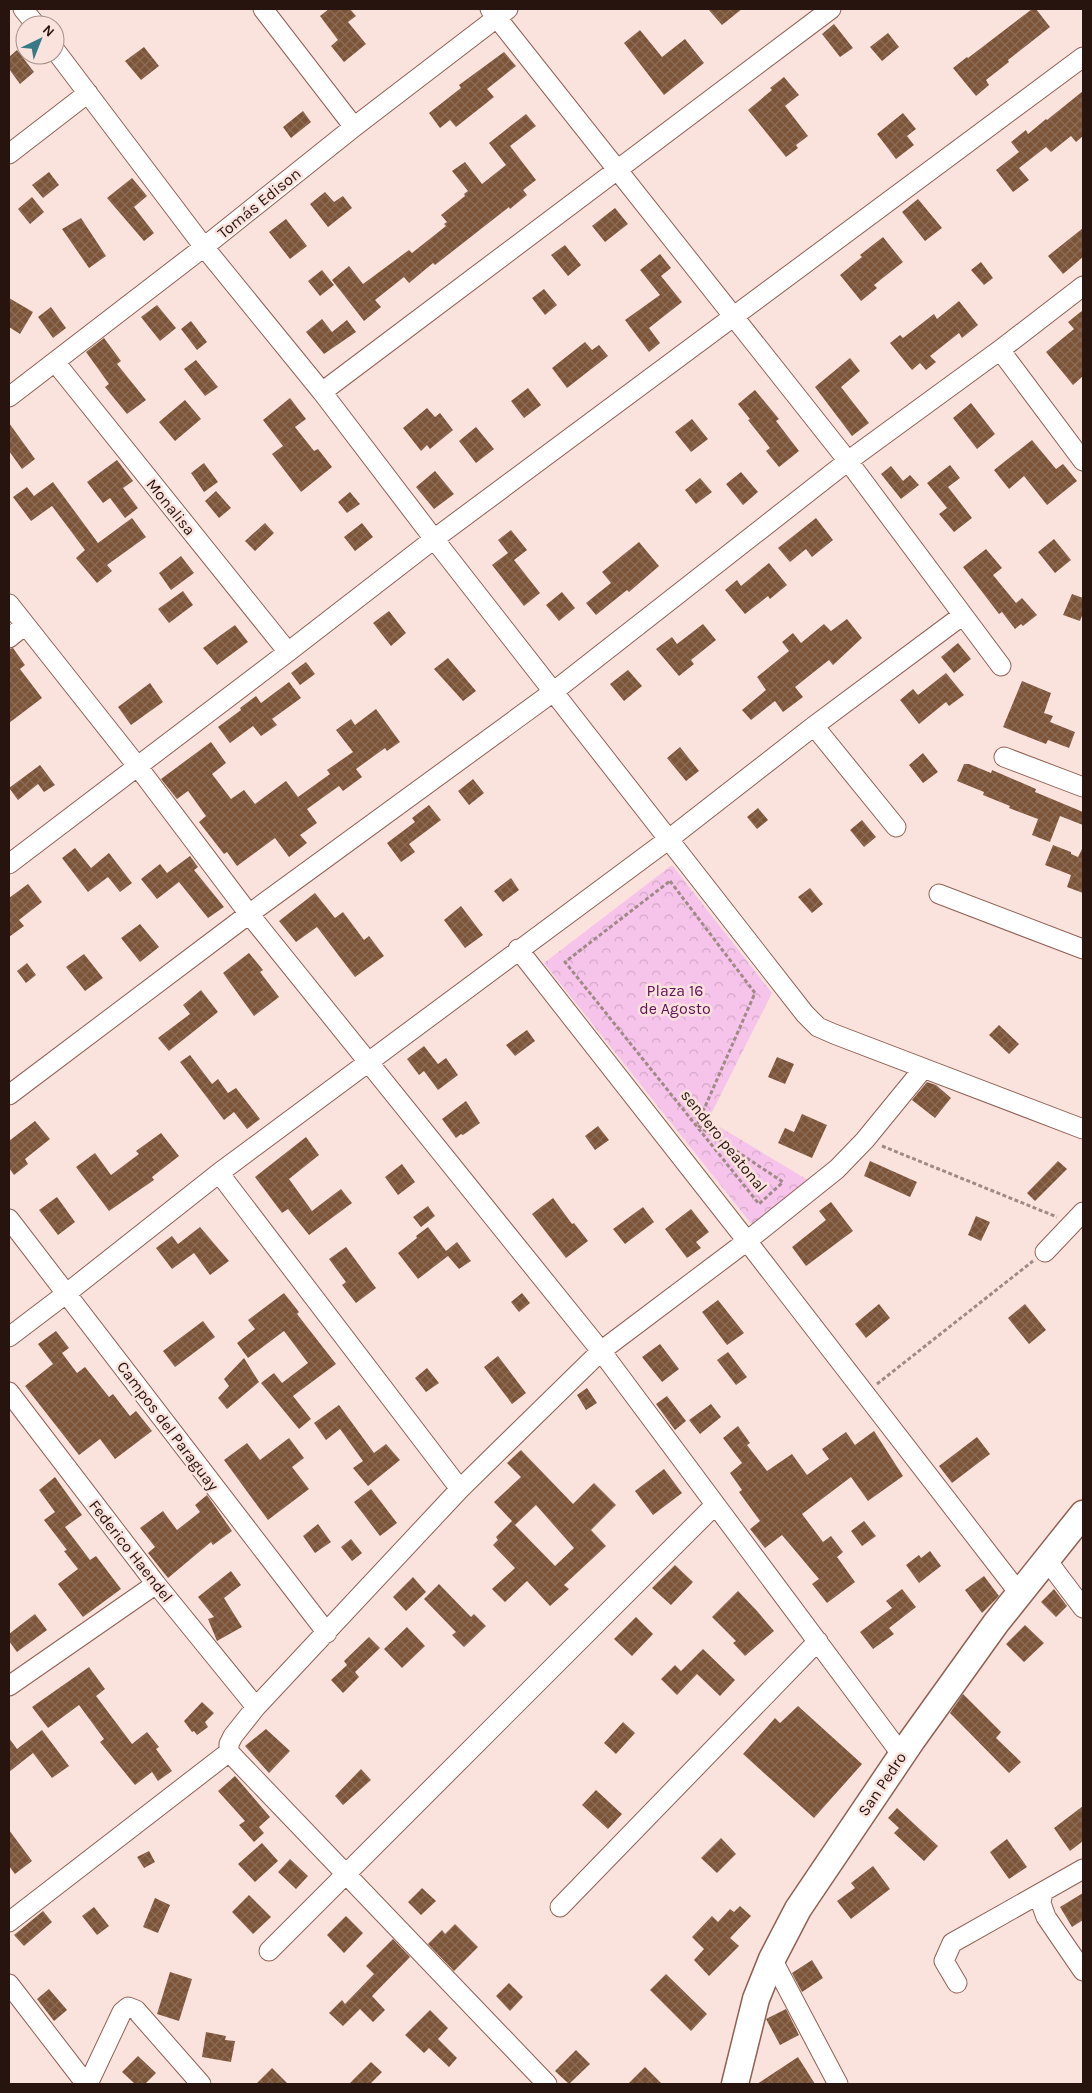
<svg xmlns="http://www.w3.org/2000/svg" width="1092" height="2093" viewBox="0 0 1092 2093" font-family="Karla,sans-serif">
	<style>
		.park { fill: url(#park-crowns) }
		.building { fill: url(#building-cross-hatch); fill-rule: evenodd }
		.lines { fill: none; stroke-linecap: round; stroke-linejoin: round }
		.street-casing { stroke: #916053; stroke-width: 21 }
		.secondary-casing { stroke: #916053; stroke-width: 29 }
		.path { stroke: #a08a85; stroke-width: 3; stroke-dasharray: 4 2.5; stroke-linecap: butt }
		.street { stroke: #fff; stroke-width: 19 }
		.secondary { stroke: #fff; stroke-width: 26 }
		.labels { text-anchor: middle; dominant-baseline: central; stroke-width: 5; stroke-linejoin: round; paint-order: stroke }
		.street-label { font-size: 16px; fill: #27140f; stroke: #fbe3dd }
		.park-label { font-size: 16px; fill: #631057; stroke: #fbe3dd }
	</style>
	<defs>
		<pattern id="park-crowns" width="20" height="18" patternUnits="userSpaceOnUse" patternTransform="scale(1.25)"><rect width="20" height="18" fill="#f6c4ea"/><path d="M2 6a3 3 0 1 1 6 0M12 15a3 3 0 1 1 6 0" fill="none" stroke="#d3a8c8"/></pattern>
		<pattern id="building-cross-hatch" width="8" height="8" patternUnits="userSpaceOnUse" patternTransform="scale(1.25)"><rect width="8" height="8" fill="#7c5438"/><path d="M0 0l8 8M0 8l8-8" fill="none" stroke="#8c6d58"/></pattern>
	</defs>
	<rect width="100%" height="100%" fill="#fbe3dd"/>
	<!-- park -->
	<path class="park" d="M672,865L772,993L708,1120L808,1180L753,1226L544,963Z"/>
	<!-- building -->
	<path class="building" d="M329,9H350L356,16L348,22L366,44L344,62L331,46L338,40L320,16Z
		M708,9H742L722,25Z
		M1032,9H1036L1050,27L1008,60L1009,62L986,80L989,85L976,96L953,68L967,57L968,58Z
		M834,24L853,48L840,57L822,34Z
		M640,30L662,57L685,39L704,63L664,95L624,43Z
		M888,33L899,47L882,61L870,47Z
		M144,47L159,66L141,80L125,61Z
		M17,50L34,72L20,84L9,69V57Z
		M504,52L516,66L487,89L494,97L456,127L450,120L440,128L429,113L461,88L459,85Z
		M784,77L799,95L785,106L808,136L796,145L798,148L786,157L748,110L772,90L770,88Z
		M1083,91V136L1076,142L1071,136L1051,152L1046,147L1019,168L1029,180L1013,192L996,170L1019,152L1011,142L1026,130L1028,134L1046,119L1047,120Z
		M303,111L311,122L291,138L283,127Z
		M903,113L916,129L907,136L914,145L896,159L877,134Z
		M526,114L536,126L510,146L536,180L523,190L527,195L510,209L509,207L435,265L433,263L409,283L404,277L375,300L381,307L364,321L332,280L349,266L363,284L409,250L412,253L446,226L444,224L447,222L441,215L465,196L464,194L468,191L452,171L465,162L482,184L506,165L489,143Z
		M49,172L59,185L43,198L32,185Z
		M132,178L147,196L134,207L154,233L144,241L107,198Z
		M325,192L334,202L343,196L352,208L328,227L310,204Z
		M32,197L44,212L30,224L18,209Z
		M918,199L942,228L925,241L902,212Z
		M615,208L628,224L605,242L592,226Z
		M81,218L106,256L89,268L62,229Z
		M286,219L307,246L290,259L269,232Z
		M1083,228V257L1063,274L1048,256Z
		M883,237L903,262L874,285L877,288L861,301L840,275L862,257L860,255Z
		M565,245L581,265L568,276L551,255Z
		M660,254L671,268L661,276L682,302L649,328L660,343L649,352L625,320L660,295L640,270Z
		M981,262L993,278L984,285L971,270Z
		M322,270L334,285L320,296L308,281Z
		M544,289L557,305L545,315L532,298Z
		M9,298L33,312L20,334L9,327Z
		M959,301L978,325L962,338L959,333L930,356L936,362L926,370L920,363L912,370L890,343L900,335L903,338L934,314L937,319Z
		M157,305L176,328L160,341L141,317Z
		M51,307L66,328L53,338L38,317Z
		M1083,310V376L1073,385L1046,352L1074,329L1068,322Z
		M322,319L332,332L347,320L356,332L324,354L306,332Z
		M191,321L207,342L197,350L181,329Z
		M104,338L121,361L117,364L146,400L127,414L105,387L109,384L86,352Z
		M585,342L592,350L599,345L608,356L567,388L552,368Z
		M850,358L860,371L841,387L869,423L852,436L815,387Z
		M196,360L218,387L205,396L184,369Z
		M528,388L541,405L524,418L511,401Z
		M755,390L779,419L776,421L799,451L779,467L766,451L770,448L748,420L750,419L738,404Z
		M290,398L306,419L295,427L314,451L318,449L332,467L301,492L272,454L283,446L263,420Z
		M185,400L201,419L175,441L159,422Z
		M971,403L995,434L977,449L953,418Z
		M427,408L435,417L440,413L453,430L430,449L427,445L421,451L403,428Z
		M692,419L708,439L691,452L675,432Z
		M9,423L35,459L22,469L9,451Z
		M476,427L494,449L476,463L459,441Z
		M1032,440L1056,469L1063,464L1077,481L1047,505L1024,476L1009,489L994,470Z
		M117,460L133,481L123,488L138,508L125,518L110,498L103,503L87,482Z
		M204,463L218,482L204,492L191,473Z
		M950,465L960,478L948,487L972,518L954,532L939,514L947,508L927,483Z
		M891,466L903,481L910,475L919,485L901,499L881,474Z
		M435,471L454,494L434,509L416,487Z
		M741,472L758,492L743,505L726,484Z
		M700,478L712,492L696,504L685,490Z
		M53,482L98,543L132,518L146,537L107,565L112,571L97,583L76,558L85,550L52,506L31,521L13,497L27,487L34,496Z
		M216,491L231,508L219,518L205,501Z
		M350,492L360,504L347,513L338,502Z
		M816,518L833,540L812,557L806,549L790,562L778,548Z
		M265,523L274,533L255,551L245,541Z
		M362,523L373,537L355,551L344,537Z
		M511,530L527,550L514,560L540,593L524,606L492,565L508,553L498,540Z
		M1054,539L1071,560L1055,573L1038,552Z
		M639,542L659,566L629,592L627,590L596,615L586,603L611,583L602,572Z
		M986,549L1002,568L993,575L1016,603L1022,598L1037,615L1023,626L1021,624L1015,629L1002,612L999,614L963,567Z
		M181,556L194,573L171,590L159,573Z
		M769,563L787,585L770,599L768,596L745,614L725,590L737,580L741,586Z
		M183,591L193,605L169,623L158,609Z
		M562,592L575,608L559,621L546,605Z
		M1072,594L1083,598V613L1080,621L1063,615Z
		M389,611L406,633L391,646L373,623Z
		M847,619L862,638L833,665L829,660L795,687L803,697L783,712L775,701L751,720L742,710L766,690L757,677L789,651L782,642L793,633L801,643L824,624L831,631Z
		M703,624L716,640L691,660L694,664L679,676L656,649L672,637L677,644Z
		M235,625L248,642L217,665L203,648Z
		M958,643L971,659L954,673L941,657Z
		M13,648L25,665L20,669L42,698L9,723V649Z
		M448,658L476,691L463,701L434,669Z
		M306,662L315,674L300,685L291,673Z
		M628,670L642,686L624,701L610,684Z
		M946,673L964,695L949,706L946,702L919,724L900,700L913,689L918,695Z
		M1022,681L1051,693L1044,713L1053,716L1050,722L1075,732L1069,748L1048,740L1046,744L1003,727Z
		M289,682L301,698L272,719L277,725L261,736L253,726L230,743L218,727L241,710L240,708L256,696L261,703Z
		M150,683L163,702L131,725L118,707Z
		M376,709L400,742L387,751L385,748L356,769L362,777L343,791L339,786L307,809L317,823L300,835L307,843L289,857L275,838L237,866L227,852L224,854L199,822L206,816L188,791L177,799L161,779L211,742L226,763L212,774L231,799L244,790L255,804L286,781L298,797L330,774L327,770L353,752L336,730L351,719L355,725Z
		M680,747L699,771L686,781L667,758Z
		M923,753L938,772L923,783L909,765Z
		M964,764H969L991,773L992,770L1036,789L1035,792L1083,812V825L1060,816L1050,842L1032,835L1038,819L1009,808L1010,806L983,795L984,792L957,781Z
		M40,765L55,785L44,792L38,784L18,800L9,788Z
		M473,779L484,793L469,805L458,791Z
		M429,805L441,820L409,844L415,852L401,862L387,843L415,822L412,818Z
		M758,808L768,820L757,829L747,817Z
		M862,820L876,837L864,847L850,830Z
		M1053,845L1071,852V854L1078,857L1083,847V893L1067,887L1071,875L1045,865Z
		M75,848L91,868L109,853L132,883L120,892L108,877L88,892L62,858Z
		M190,856L198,867L194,870L224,907L208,918L179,882L157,899L141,879L160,864L167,873Z
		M511,878L519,890L503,902L494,891Z
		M28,884L42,902L19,920L24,926L9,937V898Z
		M810,888L823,904L812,913L798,897Z
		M315,893L335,918L343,912L364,940L369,936L384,956L355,977L317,927L296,942L279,921Z
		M461,906L483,935L465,948L444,920Z
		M140,924L159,947L140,962L121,938Z
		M249,953L263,970L260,972L279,997L254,1016L223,973Z
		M84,954L103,978L85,991L66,967Z
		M27,963L36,975L26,983L17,971Z
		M201,990L218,1012L169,1051L158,1038L190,1014L183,1005Z
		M999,1025L1019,1044L1009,1054L989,1035Z
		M527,1030L535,1041L515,1056L506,1045Z
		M424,1046L438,1064L446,1058L458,1075L438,1090L424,1071L419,1075L407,1059Z
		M190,1055L212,1084L218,1079L228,1093L236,1088L260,1119L247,1129L234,1112L224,1120L180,1062Z
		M777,1057L794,1064L785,1084L768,1077Z
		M927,1082L936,1085L951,1098L935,1118L912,1100Z
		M466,1101L480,1123L463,1135L461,1134L456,1138L442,1119Z
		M802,1114L827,1125L812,1158L778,1143L785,1128L794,1132Z
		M35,1121L50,1139L25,1159L28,1164L14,1175L9,1168V1141Z
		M598,1126L609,1140L595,1150L585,1136Z
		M161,1133L179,1156L152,1177L154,1180L109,1211L76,1167L95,1153L111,1175L139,1154L136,1151Z
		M306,1137L319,1155L289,1179L312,1211L341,1189L352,1203L309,1235L288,1209L282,1213L255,1177Z
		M870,1161L917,1182L910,1197L864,1176Z
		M1058,1161L1067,1169L1035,1201L1027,1193Z
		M402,1164L415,1182L398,1195L385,1177Z
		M57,1197L75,1222L58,1235L39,1210Z
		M553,1198L572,1224L574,1223L588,1241L566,1258L532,1214Z
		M831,1202L853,1231L806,1266L792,1247L826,1220L819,1211Z
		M428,1206L435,1216L421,1227L413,1217Z
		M643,1207L654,1222L625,1244L613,1229Z
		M691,1209L709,1232L696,1242L701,1248L687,1258L665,1229Z
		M976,1216L990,1222L981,1241L968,1235Z
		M200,1227L229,1261L210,1275L194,1253L172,1269L156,1248L172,1236L178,1244Z
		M428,1227L446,1251L457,1242L471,1261L459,1269L448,1256L418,1279L398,1253L417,1238L416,1236Z
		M346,1247L376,1288L356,1303L342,1285L346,1282L329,1259Z
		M284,1293L299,1312L297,1314L336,1364L293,1396L311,1419L299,1429L261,1383L274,1373L282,1383L308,1363L284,1331L248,1358L237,1343L255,1329L248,1320Z
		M522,1293L530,1303L519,1312L511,1302Z
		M718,1300L744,1333L727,1345L702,1312Z
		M879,1304L890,1318L866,1338L855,1324Z
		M1025,1304L1046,1330L1029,1344L1008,1318Z
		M203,1321L215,1337L175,1367L163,1351Z
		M56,1331L69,1348L62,1353L77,1373L85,1367L109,1397L113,1394L130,1416L136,1411L152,1431L115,1459L100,1439L79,1455L25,1386L53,1364L38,1344Z
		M660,1344L679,1369L662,1382L642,1357Z
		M728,1352L747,1377L736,1385L717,1360Z
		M498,1356L526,1393L512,1404L484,1367Z
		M244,1358L259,1382L227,1409L218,1398L229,1386L224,1379Z
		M427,1368L439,1383L426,1392L415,1378Z
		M587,1388L597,1403L586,1410L577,1395Z
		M667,1396L686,1421L675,1430L656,1404Z
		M711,1404L721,1417L700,1434L689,1420Z
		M339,1405L374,1453L386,1444L400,1460L368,1486L353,1468L363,1461L340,1429L326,1440L314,1423Z
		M738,1426L750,1443L747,1445L767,1471L792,1454L807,1475L829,1459L822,1449L846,1432L855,1445L874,1431L903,1476L868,1501L851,1477L802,1514L823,1542L831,1536L843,1552L837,1557L855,1582L827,1603L812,1584L819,1579L782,1535L765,1548L750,1529L760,1521L739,1492L742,1490L730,1473L742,1463L723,1438Z
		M977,1437L990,1454L952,1483L939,1466Z
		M289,1438L304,1458L292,1467L309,1489L268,1520L224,1460L247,1443L260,1460Z
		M521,1450L573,1504L594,1483L616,1505L591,1530L606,1546L564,1585L569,1589L550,1606L527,1581L505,1602L492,1589L515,1568L493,1545L498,1540L496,1537L512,1521L494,1502L521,1477L507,1463ZM536,1505L574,1548L555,1566L515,1525Z
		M664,1469L682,1493L653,1515L635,1491Z
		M55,1477L82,1515L65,1527L90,1560L96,1556L121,1589L83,1617L58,1584L78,1569L64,1551L67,1550L44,1520L55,1512L39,1490Z
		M371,1489L397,1523L380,1536L354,1502Z
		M207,1495L232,1531L213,1545L211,1542L168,1578L148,1553L155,1547L140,1528L163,1511L177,1530L200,1512L195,1505Z
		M864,1521L876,1536L862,1546L851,1531Z
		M318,1524L331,1542L315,1553L303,1536Z
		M351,1539L362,1553L352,1561L341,1547Z
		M930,1551L941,1566L919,1583L906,1565L919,1555L921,1558Z
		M675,1565L693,1582L671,1605L652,1588Z
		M231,1571L241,1585L224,1598L242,1627L217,1641L208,1619L214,1617L198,1597Z
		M984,1576L999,1596L982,1613L965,1590Z
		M413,1577L426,1592L406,1611L393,1597Z
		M439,1584L471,1617L474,1614L486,1626L464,1647L452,1635L456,1632L424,1599Z
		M902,1589L916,1607L889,1628L894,1634L873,1649L860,1632L892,1608L886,1601Z
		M1054,1589L1067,1606L1056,1617L1041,1602Z
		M738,1591L757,1611L774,1631L745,1656L733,1643L736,1641L712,1617Z
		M35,1614L47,1630L17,1652L9,1641V1634Z
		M636,1617L653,1634L632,1656L614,1639Z
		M1025,1625L1044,1643L1024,1662L1006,1644Z
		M407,1627L425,1646L402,1668L384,1649Z
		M369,1637L380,1648L355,1672L359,1677L343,1693L331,1680L347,1665L344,1661Z
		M703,1649L735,1680L720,1696L697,1674L677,1695L661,1679L675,1665L681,1671Z
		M89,1667L105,1689L96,1696L132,1744L147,1732L159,1747L156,1749L172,1771L158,1781L152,1772L135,1785L100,1742L104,1739L79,1705L48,1728L32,1707Z
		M963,1694L1001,1732L996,1738L1021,1762L1009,1773L950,1713Z
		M202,1702L214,1713L205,1722L208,1727L197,1735L194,1731L192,1732L184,1721Z
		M798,1706L862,1764L814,1818L743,1754L775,1718L780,1723Z
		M623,1722L635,1733L616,1754L604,1743Z
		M266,1729L290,1751L269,1773L245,1746Z
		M42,1730L69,1766L52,1778L33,1753L9,1772V1738L17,1749Z
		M361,1769L371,1780L343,1805L335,1796Z
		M235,1776L270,1817L259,1827L264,1833L254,1842L239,1825L245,1821L218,1791Z
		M596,1790L622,1814L608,1829L582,1805Z
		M1083,1806V1841L1070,1851L1054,1828Z
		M897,1808L938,1846L924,1861L894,1833L899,1828L888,1818Z
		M9,1830L32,1861L15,1874L9,1866Z
		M721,1838L736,1854L717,1873L701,1858Z
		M1007,1839L1027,1867L1009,1879L990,1852Z
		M262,1843L278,1861L255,1882L238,1864Z
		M149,1851L155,1862L144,1868L137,1857Z
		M290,1859L308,1876L296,1889L278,1872Z
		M873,1866L890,1889L851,1919L837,1901L855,1888L851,1883Z
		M422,1888L436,1901L421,1915L408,1902Z
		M1083,1893V1920L1072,1927L1060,1907Z
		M249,1895L271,1917L253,1934L232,1912Z
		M155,1898L170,1905L158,1933L143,1927Z
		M740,1906L751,1916L730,1938L739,1946L709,1976L694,1960L704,1949L692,1937L712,1916L718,1922L730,1909L734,1912Z
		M94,1907L109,1926L97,1935L82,1916Z
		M43,1911L52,1922L24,1946L14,1935Z
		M346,1916L363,1933L344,1953L327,1935Z
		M455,1924L478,1947L454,1971L428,1944L442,1930L445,1934Z
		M393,1939L410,1957L372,1996L385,2010L373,2022L360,2009L343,2026L329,2013L342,2000L345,2004L374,1974L366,1966Z
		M812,1960L823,1978L802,1992L792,1973Z
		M170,1972L192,1979L179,2021L157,2014Z
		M666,1974L707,2014L691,2031L650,1990Z
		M509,1983L523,1997L510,2011L496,1996Z
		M49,1989L67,2010L54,2021L37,1999Z
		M786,2009L799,2035L780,2045L766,2019Z
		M430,2010L448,2028L438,2039L457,2058L449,2067L429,2048L424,2053L405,2035Z
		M206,2032L226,2036L225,2040L235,2041L231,2062L202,2057Z
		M576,2050L590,2064L569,2084L555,2071Z
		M138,2056L156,2073L145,2084H135L122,2072Z
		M798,2057L815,2084H757Z
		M371,2062L382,2072L370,2084H349Z
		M645,2067L662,2084H628Z
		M272,2068L288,2084H256Z"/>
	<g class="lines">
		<defs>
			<path id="street" d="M23,9L36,25
				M263,9L354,127
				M490,9L848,461L1001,666
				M55,50L204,247L322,392L434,539L805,1014L818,1027L834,1034L1083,1129
				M9,154L88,93
				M1000,350L1083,461
				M55,362L288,652
				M322,392L831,9
				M9,397L204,247L354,127L508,9
				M9,604L138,767L249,914L601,1351L902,1755
				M9,638L25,625
				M814,726L896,827
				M1004,757L1083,787
				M9,864L288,652L434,539L1083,57
				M939,894L1083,949
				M518,949L747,1241L1019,1593
				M9,1095L249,914L553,692L848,461L1000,350L1083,286
				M219,1173L460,1489
				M9,1219L327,1633
				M1045,1252L1083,1212
				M9,1337L67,1293L219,1173L669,839L814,726L963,615
				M9,1392L156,1584L256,1707
				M1046,1559L1083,1608
				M9,1686L156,1584
				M1043,1892L1041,1903L1046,1917L1083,1971
				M560,1907L818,1641
				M9,1922L229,1752
				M269,1951L715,1505
				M772,1959L838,2084
				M957,1983L944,1961L952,1943L1083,1869
				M9,1984L86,2084
				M88,2084L122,2012L128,2007L136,2010L201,2084
				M547,2084L229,1752V1744L233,1736L256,1707L460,1489L601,1351L747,1241L837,1169L865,1140L923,1069"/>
			<path id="secondary" d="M735,2084L756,1999L772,1959L798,1909L912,1740L996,1623L1083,1514"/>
		</defs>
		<!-- street casing -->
		<use href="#street" class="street-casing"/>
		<!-- secondary casing -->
		<use href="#secondary" class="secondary-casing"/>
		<!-- path -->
		<path class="path" d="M670,881L755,993L697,1125L783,1182L759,1204L565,962Z
			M882,1146L1057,1217
			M877,1384L1033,1261"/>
		<!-- street -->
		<use href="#street" class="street"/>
		<!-- secondary -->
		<use href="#secondary" class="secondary"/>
	</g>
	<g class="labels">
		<!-- street labels -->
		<g class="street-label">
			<text transform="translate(259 203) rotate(-39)">Tomás Edison</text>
			<text transform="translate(171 507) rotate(51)">Monalisa</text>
			<text transform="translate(724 1141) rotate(51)">sendero peatonal</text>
			<text transform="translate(168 1426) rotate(53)">Campos del Paraguay</text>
			<text transform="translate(131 1551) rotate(52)">Federico Haendel</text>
			<text transform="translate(882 1784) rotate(-56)">San Pedro</text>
		</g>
		<!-- park labels -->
		<g class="park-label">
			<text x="675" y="990">Plaza 16<tspan x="675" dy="18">de Agosto</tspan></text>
		</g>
	</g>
	<!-- border -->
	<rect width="1092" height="2093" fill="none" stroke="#27140f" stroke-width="20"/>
	<!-- north arrow -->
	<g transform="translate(40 40) rotate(43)"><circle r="24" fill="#fbe3dd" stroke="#a6908b"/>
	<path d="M0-4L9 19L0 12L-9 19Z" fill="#367a89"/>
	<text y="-8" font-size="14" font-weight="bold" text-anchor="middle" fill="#27140f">N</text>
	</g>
</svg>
